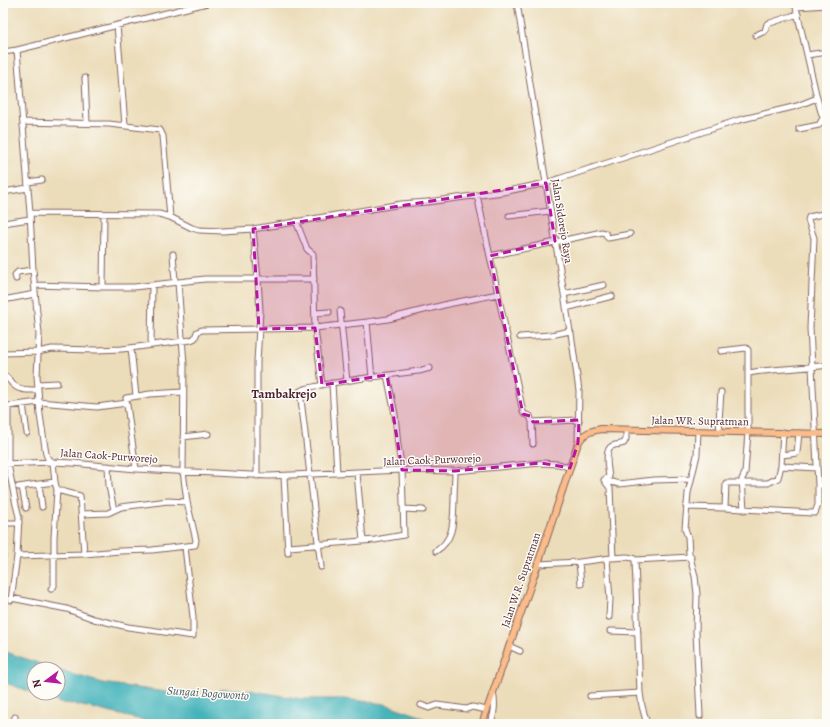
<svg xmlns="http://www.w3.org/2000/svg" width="830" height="727" viewBox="0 0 830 727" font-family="Alegreya,serif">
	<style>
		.water { fill: #44b4bb; stroke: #476a73 }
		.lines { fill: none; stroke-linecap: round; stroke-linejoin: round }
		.minor-casing { stroke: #83625d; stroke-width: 7 }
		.major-casing { stroke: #83625d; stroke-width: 8 }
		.minor { stroke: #fff; stroke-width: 5 }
		.major { stroke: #f9bc8a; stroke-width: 6 }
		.marked { fill: #b5179e; fill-opacity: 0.2; stroke: #b5179e; stroke-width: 3; stroke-dasharray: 8 5; stroke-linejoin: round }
		.labels { text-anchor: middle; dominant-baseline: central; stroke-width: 3; stroke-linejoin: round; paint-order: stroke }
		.street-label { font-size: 11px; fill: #4a1f2b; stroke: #fdfcf7 }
		.water-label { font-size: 12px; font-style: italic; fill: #485b65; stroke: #fdfcf7 }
		.quarter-label { font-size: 13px; font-weight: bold; fill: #4a1f2b; stroke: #fdfcf7 }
	</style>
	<rect width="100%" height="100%" fill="#fdfcf7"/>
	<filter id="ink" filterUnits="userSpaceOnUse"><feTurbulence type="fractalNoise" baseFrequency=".025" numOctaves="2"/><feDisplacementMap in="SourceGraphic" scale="8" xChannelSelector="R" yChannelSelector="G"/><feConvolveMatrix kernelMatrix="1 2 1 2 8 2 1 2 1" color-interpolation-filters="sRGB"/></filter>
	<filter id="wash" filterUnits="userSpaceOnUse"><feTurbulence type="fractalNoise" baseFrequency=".012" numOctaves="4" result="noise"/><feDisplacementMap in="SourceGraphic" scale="16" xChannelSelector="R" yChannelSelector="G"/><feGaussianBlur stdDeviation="0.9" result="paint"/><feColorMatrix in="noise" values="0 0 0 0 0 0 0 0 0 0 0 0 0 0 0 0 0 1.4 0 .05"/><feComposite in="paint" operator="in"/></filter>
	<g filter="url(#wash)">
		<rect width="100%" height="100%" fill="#ecddba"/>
		<!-- water -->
		<path class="water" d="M3,651L55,669H34V693L3,682Z
			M58,670L102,683L201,697L224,689L253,691L301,699H344L385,704L417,715L434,724H230L215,721L170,722L142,720L74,704L60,703L35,693H58Z"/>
	</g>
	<g filter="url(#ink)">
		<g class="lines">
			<defs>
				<path id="minor" d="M517,3L570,331L571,333L579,391L578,443
					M796,7L827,5
					M117,25L125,125
					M756,35L765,31L767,24L798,14
					M17,50L207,3
					M3,52L17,50L30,213L33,270L39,334L37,376L40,415L46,454L48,459L53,462L73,463L136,469L269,476L402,470L455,471L541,463L559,464L570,468
					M807,55L827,52
					M85,78L87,122
					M817,98L822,115L827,123
					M23,122L109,124
					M109,124L160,130L163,136L170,217
					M799,129L819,125L823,118
					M28,182L42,180
					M3,192L28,188
					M477,195L523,412L524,414L530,416L532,422
					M30,213L159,214L170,217L192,228L199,230L223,231L253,229
					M509,216L550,211
					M296,221L307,249L313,254L315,328L322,385
					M3,223L30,219
					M173,254L175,282
					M490,256L602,232L605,233L608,238L630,234
					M16,279L15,275L18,272L33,270
					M34,285L103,287L104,214
					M103,287H134L205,279H314
					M564,294L604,285
					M3,300L35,294
					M566,308L612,296
					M340,311L347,381
					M315,313L329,312
					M367,322L388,319L448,304L498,294
					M520,337L551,335L570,331
					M151,345L152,285
					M131,348L136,396
					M721,351L746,348L748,350V432L745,473L742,479L744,510
					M3,353L38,352L52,349L97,350L122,349L191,340L195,338L197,332L202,330L315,328L367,322L372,378
					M749,373C775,368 801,369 827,365
					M3,375C9,377 10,383 15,386C21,391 31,390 38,390
					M332,383L337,473
					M38,384L57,383
					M23,404L27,433
					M8,414V406L39,402L97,407L127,403
					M3,415L8,414V464L16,505L19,517L17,556L84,554L120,551L152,550L195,545L196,540L187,502L183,471L184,365L178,282
					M698,431L697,455L688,493L685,529L688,537L689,554L695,576L697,594L696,632L700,716
					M720,431L719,421L721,392
					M183,437L208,434
					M533,444L532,422L579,420
					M782,455L797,453L799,433
					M3,464L53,462L55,482L57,490L54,538V586L51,589
					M108,466L109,486L114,510
					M781,466L817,468
					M136,469L126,398L150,394L183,392
					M357,473L363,541
					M257,476V362L260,311L258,279L253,229L401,204L427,202L503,192L546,183L739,120L797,106L817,98L795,3
					M284,476L288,553
					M604,480L619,484L654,480L691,479
					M39,484L55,482
					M818,485H827
					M18,487L39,484L42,507
					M22,487L26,508
					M57,490L80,496L84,554
					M686,507L725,508L812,513H815L818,505V485L810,328L814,238L808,220L809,217L827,213
					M725,508L726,483H768L778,478L781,466L783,432
					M403,509L423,510
					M81,514L108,513L121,507L168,501L187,502
					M3,523H19
					M289,547L375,540L404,535L402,470L398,446L395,414L387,375
					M436,551C455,539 453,520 454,500C454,490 455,480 455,471
					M3,556L5,523
					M613,558L610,488L604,480L609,477C608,470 604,449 612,446C616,444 620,445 624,443L626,439V430
					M607,559L610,599L609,617
					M635,560L691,557
					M579,562L581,584
					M538,564L579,562L611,558L627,557L633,558L635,560L640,693L642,706L647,724
					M321,567L300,391C306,385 403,373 419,371L430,368
					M11,598L67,609L94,619L128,627L193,636V617L185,547
					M11,600L17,556
					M610,631L638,632
					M509,646L520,651
					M590,696L640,693
					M421,705L429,708L437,705L467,709L472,707L487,710
					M13,724L15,717
					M491,724C494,713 496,704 493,693"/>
				<path id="major" d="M482,724L538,564L578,443C584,433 590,431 601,429L827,434"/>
			</defs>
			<!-- minor casing -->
			<use href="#minor" class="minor-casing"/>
			<!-- major casing -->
			<use href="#major" class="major-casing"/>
			<!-- minor -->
			<use href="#minor" class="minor"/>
			<!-- major -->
			<use href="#major" class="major"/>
		</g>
	</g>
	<!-- marked area -->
	<path class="marked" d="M546,183L555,241L490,256L523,414L530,416L533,422L579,420L578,443L570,468L541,463L455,471L402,470L387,375L322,385L315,328L259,329L253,229Z"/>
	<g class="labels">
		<!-- street labels -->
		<g class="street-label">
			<text transform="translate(562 221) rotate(81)">Jalan Sidorejo Raya</text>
			<text transform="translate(700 421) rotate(1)">Jalan WR. Supratman</text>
			<text transform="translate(109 456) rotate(4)">Jalan Caok-Purworejo</text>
			<text transform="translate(432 460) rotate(-2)">Jalan Caok-Purworejo</text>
			<text transform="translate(521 580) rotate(-71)">Jalan W.R. Supratman</text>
		</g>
		<!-- water labels -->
		<g class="water-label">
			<text transform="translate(208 693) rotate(4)">Sungai Bogowonto</text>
		</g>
		<!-- quarter labels -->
		<g class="quarter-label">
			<text x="284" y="393">Tambakrejo</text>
		</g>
	</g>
	<!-- margin -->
	<rect width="830" height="727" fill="none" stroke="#fdfcf7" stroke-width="16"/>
	<!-- north arrow -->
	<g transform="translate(46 681) rotate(255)"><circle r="19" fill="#fdfcf7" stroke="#b5a4a5"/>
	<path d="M0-3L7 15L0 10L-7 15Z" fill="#b5179e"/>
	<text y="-6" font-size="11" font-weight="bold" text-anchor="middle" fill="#4a1f2b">N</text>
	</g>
</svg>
